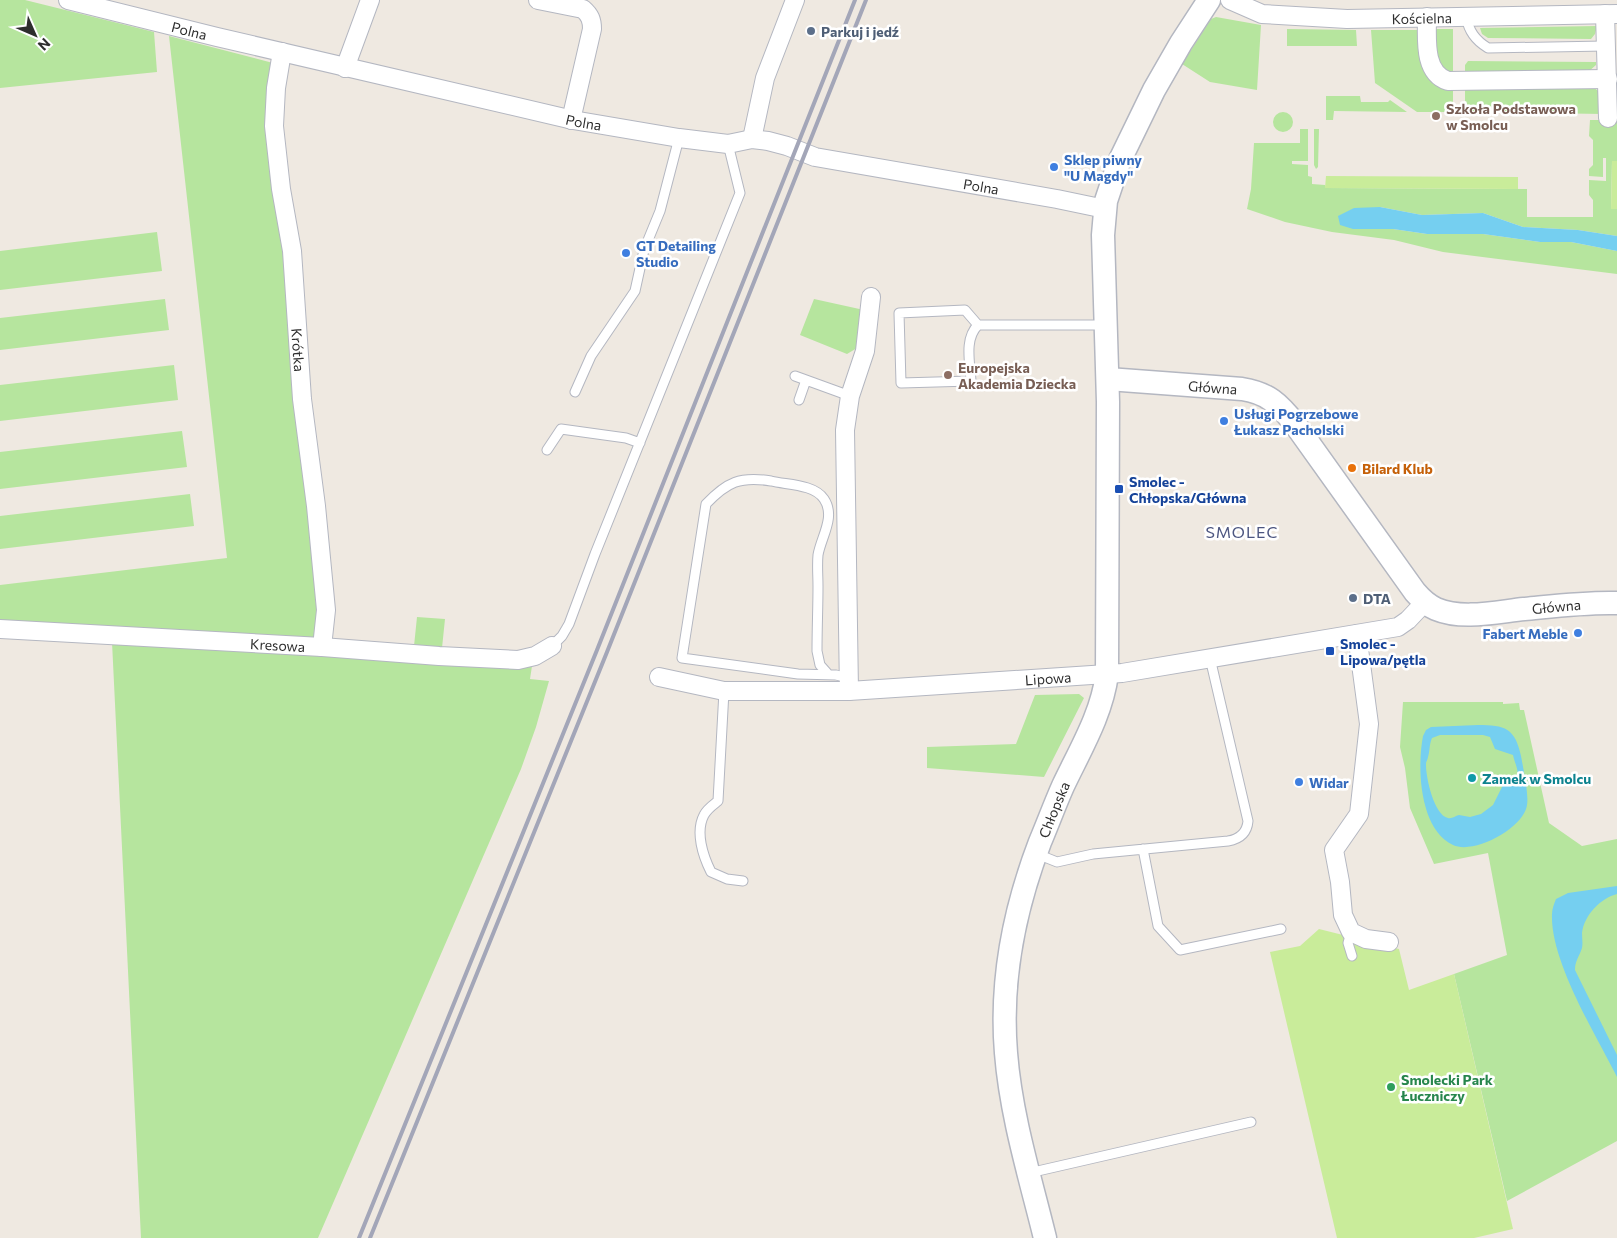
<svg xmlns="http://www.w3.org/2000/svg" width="1617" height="1238" viewBox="0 0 1617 1238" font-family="Commissioner,sans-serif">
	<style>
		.green { fill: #b6e59e }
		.pitch { fill: #c9ec9a }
		.water { fill: #75cff0; fill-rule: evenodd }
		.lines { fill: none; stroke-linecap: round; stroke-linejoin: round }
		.service-casing { stroke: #b4b7c1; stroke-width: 11 }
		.minor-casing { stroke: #b4b7c1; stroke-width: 20 }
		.tertiary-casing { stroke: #b4b7c1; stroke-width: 25 }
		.service { stroke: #fff; stroke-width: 9 }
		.minor { stroke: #fff; stroke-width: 18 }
		.tertiary { stroke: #fff; stroke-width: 22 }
		.rail { stroke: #a3a6b8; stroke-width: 4 }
		.service-dot { fill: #5c6f8a; stroke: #fff; stroke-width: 2 }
		.education-dot { fill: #8d6e63; stroke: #fff; stroke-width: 2 }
		.shop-dot { fill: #3f7fe0; stroke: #fff; stroke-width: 2 }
		.food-dot { fill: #e8710a; stroke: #fff; stroke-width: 2 }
		.transit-dot { fill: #1a4fb4; stroke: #fff; stroke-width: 2 }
		.culture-dot { fill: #0f9aa8; stroke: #fff; stroke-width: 2 }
		.leisure-dot { fill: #2e9e5b; stroke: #fff; stroke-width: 2 }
		.labels { text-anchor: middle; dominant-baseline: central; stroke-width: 5; stroke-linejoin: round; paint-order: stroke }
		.street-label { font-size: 14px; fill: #2e2e2e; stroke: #fff }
		.service-label { font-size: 14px; font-weight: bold; fill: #4e5e75; stroke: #fff; text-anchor: start }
		.education-label { font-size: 14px; font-weight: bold; fill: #785e54; stroke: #fff; text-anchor: start }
		.shop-label { font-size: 14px; font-weight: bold; fill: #366cbe; stroke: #fff; text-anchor: start }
		.food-label { font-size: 14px; font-weight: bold; fill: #c56008; stroke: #fff; text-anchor: start }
		.transit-label { font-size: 14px; font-weight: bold; fill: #164399; stroke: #fff; text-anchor: start }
		.culture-label { font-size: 14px; font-weight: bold; fill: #0d838f; stroke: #fff; text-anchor: start }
		.leisure-label { font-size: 14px; font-weight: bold; fill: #27864d; stroke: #fff; text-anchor: start }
		.quarter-label { font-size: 16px; letter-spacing: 1px; fill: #4d5680; stroke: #fff }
	</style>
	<rect width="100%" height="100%" fill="#efe9e1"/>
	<!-- green -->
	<path class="green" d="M0,0H25L154,32L157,72L0,88Z
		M1216,17L1261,25L1257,90L1210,82L1182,64L1211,19Z
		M1597,26L1595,34L1591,39L1488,38L1482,34L1480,28Z
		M1287,29L1356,30L1357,46H1287Z
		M1434,29H1453V74L1446,73L1437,61Z
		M1371,30H1421L1453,87V112H1417L1375,83Z
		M169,36L273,63L282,230L318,627L314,637L306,641L0,623V585L227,558Z
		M1468,61L1596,62V65L1588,72L1465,74V65Z
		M1465,86L1593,87L1602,94L1603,114L1465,112Z
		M1326,96H1360L1361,102H1388L1390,100L1407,112L1334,111L1333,120H1326Z
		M1273 122a10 10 0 1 1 20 0a10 10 0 1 1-20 0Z
		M1590,120H1617V161H1612L1611,209H1617V236L1578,230L1523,227L1483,213L1422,215L1380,207L1393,229L1427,234H1483L1540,242H1571L1617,251V274L1443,252L1394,240L1332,232L1285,222L1247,209L1251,189L1254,143H1300V129H1308V161H1292V164L1308,165V176L1312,177V184L1325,185L1326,188L1527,189V217H1593V200L1589,195V180L1606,181V158H1603V177L1589,176V169L1593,165V140L1589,136Z
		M1314,129H1319L1318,167L1316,169L1314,165Z
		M157,232L162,271L0,290V251Z
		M165,299L169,330L0,350V318Z
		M814,299L864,310L857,348L847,354L800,335Z
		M174,365L178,400L0,421V385Z
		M182,431L187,467L0,489V452Z
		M190,494L194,526L0,549V516Z
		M417,617L445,619L442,648L414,646Z
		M112,642L380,659L532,666L530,679L549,681L536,727L521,769L318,1238H141Z
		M1079,694L1084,698L1044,777L927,768V747L1016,744L1035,695Z
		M1403,702H1503V704L1519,703L1520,710H1524L1549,823L1582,846L1617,839V1141L1507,1201L1454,974L1507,955L1488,853L1434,864L1410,808L1405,768L1400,747Z"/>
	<!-- pitch -->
	<path class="pitch" d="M1612,161H1617V209H1611Z
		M1326,176L1518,177V189L1325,188Z
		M1319,929L1399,949L1409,990L1454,974L1513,1229L1474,1238H1337L1270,952L1300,946Z"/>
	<!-- water -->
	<path class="water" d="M1380,207L1422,215L1483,213L1523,227L1578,230L1617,236V251L1571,242H1540L1483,234H1427L1393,229H1353L1340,225L1338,216L1354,208Z
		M1478,725C1505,725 1515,728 1521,756C1523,767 1529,795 1527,805C1524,828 1474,855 1453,845C1419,829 1417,767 1423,736L1426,730L1431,727ZM1440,735H1483L1490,737L1495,749L1513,755C1515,765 1520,770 1516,780L1507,782L1503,785L1493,805L1481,814L1470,817L1459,815C1455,816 1452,819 1448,818C1434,815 1426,778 1426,765C1426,761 1427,762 1428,757C1430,751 1429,745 1432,738Z
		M1617,886V894C1601,898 1584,915 1582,933C1582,938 1583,943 1582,948C1579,957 1575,961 1575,970L1617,1055V1077C1596,1035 1550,961 1552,914C1552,909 1554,904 1556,899L1568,893Z"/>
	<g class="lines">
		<defs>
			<path id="service" d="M1466,17C1469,31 1475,40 1488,48L1605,46
				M978,325L965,310L899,313L901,383L971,381C970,362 964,339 978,325H1105
				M795,376L850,396
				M575,392L591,356L635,291L644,250L660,211L679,138
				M799,400L806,380
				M547,450L561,429L626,438L640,443
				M552,646L562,636L569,624L595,554L740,193L728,144
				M828,674L820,665L817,651C817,629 818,607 818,586C818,576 817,565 818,555C821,537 836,517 824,499C814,484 787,485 771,481C740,476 727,482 706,504L682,658L798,674L836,675L849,678
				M724,691L718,801C713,805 707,809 704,815C695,832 703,856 711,872L727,879L743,881
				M1143,849L1158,926L1180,950L1281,929
				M1037,854L1057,862L1093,854L1228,841C1240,839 1247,833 1248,821L1210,658
				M1351,932L1348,943L1352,956
				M1029,1173L1251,1122"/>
			<g id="minor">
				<path id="s1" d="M68,0L217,37L573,120L679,138L728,144L752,139L768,141L787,146L815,157L1057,199L1105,209"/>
				<path d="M538,0L583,9C590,15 592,20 592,29L571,120"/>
				<path id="s2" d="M1230,0L1262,14L1347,19L1617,14"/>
				<path d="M1605,14L1608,118"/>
				<path d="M1427,17C1427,38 1423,73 1448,81L1608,79"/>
				<path id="s3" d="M282,52L276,88L274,126L281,189L292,251L302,399L316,506L326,610L322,647"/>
				<path d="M345,68L370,0"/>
				<path d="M752,139L765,78L795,0"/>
				<path id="s4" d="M0,629L322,647L439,656L518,660L535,656L552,646"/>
				<path d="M1357,634L1369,724L1359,814L1334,850L1340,882L1343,915L1351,932L1366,939L1389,942"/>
				<path id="s5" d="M659,677L724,691H849L1122,673L1398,627L1408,620L1425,602"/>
				<path d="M849,691L845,430L850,396L865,351L871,297"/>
			</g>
			<g id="tertiary">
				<path id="s6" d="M1108,379L1242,389C1268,393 1279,404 1295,424L1415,592C1421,599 1427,605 1436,609C1462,620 1496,612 1524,609C1555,606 1586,602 1617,603"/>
				<path id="s7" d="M1045,1238C1030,1177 1011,1116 1006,1053C1000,981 1014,910 1040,842C1048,823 1055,804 1063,786C1080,750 1102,714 1107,674L1108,402L1103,235L1106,201L1119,162L1154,90L1181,43L1209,0"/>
			</g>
		</defs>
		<!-- service casing -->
		<use href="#service" class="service-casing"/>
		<!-- minor casing -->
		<use href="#minor" class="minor-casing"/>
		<!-- tertiary casing -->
		<use href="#tertiary" class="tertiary-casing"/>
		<!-- service -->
		<use href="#service" class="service"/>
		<!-- minor -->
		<use href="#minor" class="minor"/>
		<!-- tertiary -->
		<use href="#tertiary" class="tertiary"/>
		<!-- rail -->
		<path class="rail" d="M359,1238L597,650L855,0
			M370,1238L607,652L866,0"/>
	</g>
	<!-- markers -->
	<g class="service-dot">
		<circle cx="811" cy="31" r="5"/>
		<circle cx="1353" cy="598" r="5"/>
	</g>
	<g class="education-dot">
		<circle cx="1436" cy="116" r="5"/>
		<circle cx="948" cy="375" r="5"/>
	</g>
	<g class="shop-dot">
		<circle cx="1054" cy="167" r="5"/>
		<circle cx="626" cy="253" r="5"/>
		<circle cx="1224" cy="421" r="5"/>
		<circle cx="1578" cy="633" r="5"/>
		<circle cx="1299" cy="782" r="5"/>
	</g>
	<circle class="food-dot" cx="1352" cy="468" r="5"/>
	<g class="transit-dot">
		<rect x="1114" y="484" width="10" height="10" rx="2.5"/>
		<rect x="1325" y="646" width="10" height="10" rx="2.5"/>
	</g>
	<circle class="culture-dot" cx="1472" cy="778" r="5"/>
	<circle class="leisure-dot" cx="1391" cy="1087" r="5"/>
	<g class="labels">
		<!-- street labels -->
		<g class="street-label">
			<text stroke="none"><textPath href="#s2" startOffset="195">Kościelna</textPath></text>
			<text stroke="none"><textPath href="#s1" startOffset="125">Polna</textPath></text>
			<text stroke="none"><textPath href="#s1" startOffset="530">Polna</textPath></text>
			<text stroke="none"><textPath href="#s1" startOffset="935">Polna</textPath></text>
			<text stroke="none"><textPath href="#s3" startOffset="300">Krótka</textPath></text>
			<text stroke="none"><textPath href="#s6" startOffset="105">Główna</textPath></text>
			<text stroke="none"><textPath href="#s6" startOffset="555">Główna</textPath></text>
			<text stroke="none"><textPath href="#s4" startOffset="278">Kresowa</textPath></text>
			<text stroke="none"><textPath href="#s5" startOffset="391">Lipowa</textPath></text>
			<text stroke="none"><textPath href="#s7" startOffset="440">Chłopska</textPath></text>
		</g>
		<!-- service labels -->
		<g class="service-label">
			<text x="821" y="31">Parkuj i jedź</text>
			<text x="1363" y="598">DTA</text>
		</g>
		<!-- education labels -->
		<g class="education-label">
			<text x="1446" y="108">Szkoła Podstawowa<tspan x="1446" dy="16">w Smolcu</tspan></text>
			<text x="958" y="367">Europejska<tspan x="958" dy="16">Akademia Dziecka</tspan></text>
		</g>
		<!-- shop labels -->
		<g class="shop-label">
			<text x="1064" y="159">Sklep piwny<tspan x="1064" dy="16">"U Magdy"</tspan></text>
			<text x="636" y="245">GT Detailing<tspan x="636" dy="16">Studio</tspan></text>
			<text x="1234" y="413">Usługi Pogrzebowe<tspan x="1234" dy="16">Łukasz Pacholski</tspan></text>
			<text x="1568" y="633" text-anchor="end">Fabert Meble</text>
			<text x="1309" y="782">Widar</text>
		</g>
		<!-- food labels -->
		<g class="food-label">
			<text x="1362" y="468">Bilard Klub</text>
		</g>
		<!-- transit labels -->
		<g class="transit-label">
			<text x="1129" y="481">Smolec -<tspan x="1129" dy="16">Chłopska/Główna</tspan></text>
			<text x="1340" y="643">Smolec -<tspan x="1340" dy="16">Lipowa/pętla</tspan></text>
		</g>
		<!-- culture labels -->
		<g class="culture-label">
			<text x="1482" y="778">Zamek w Smolcu</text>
		</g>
		<!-- leisure labels -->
		<g class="leisure-label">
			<text x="1401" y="1079">Smolecki Park<tspan x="1401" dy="16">Łuczniczy</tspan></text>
		</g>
		<!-- quarter labels -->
		<g class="quarter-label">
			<text x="1242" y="531">SMOLEC</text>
		</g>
	</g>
	<!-- north arrow -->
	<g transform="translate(35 35) rotate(135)" stroke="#ffffff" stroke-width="4" paint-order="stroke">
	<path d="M0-4L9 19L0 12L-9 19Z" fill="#2e2e2e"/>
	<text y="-8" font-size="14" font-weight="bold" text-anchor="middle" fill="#2e2e2e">N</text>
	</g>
</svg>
